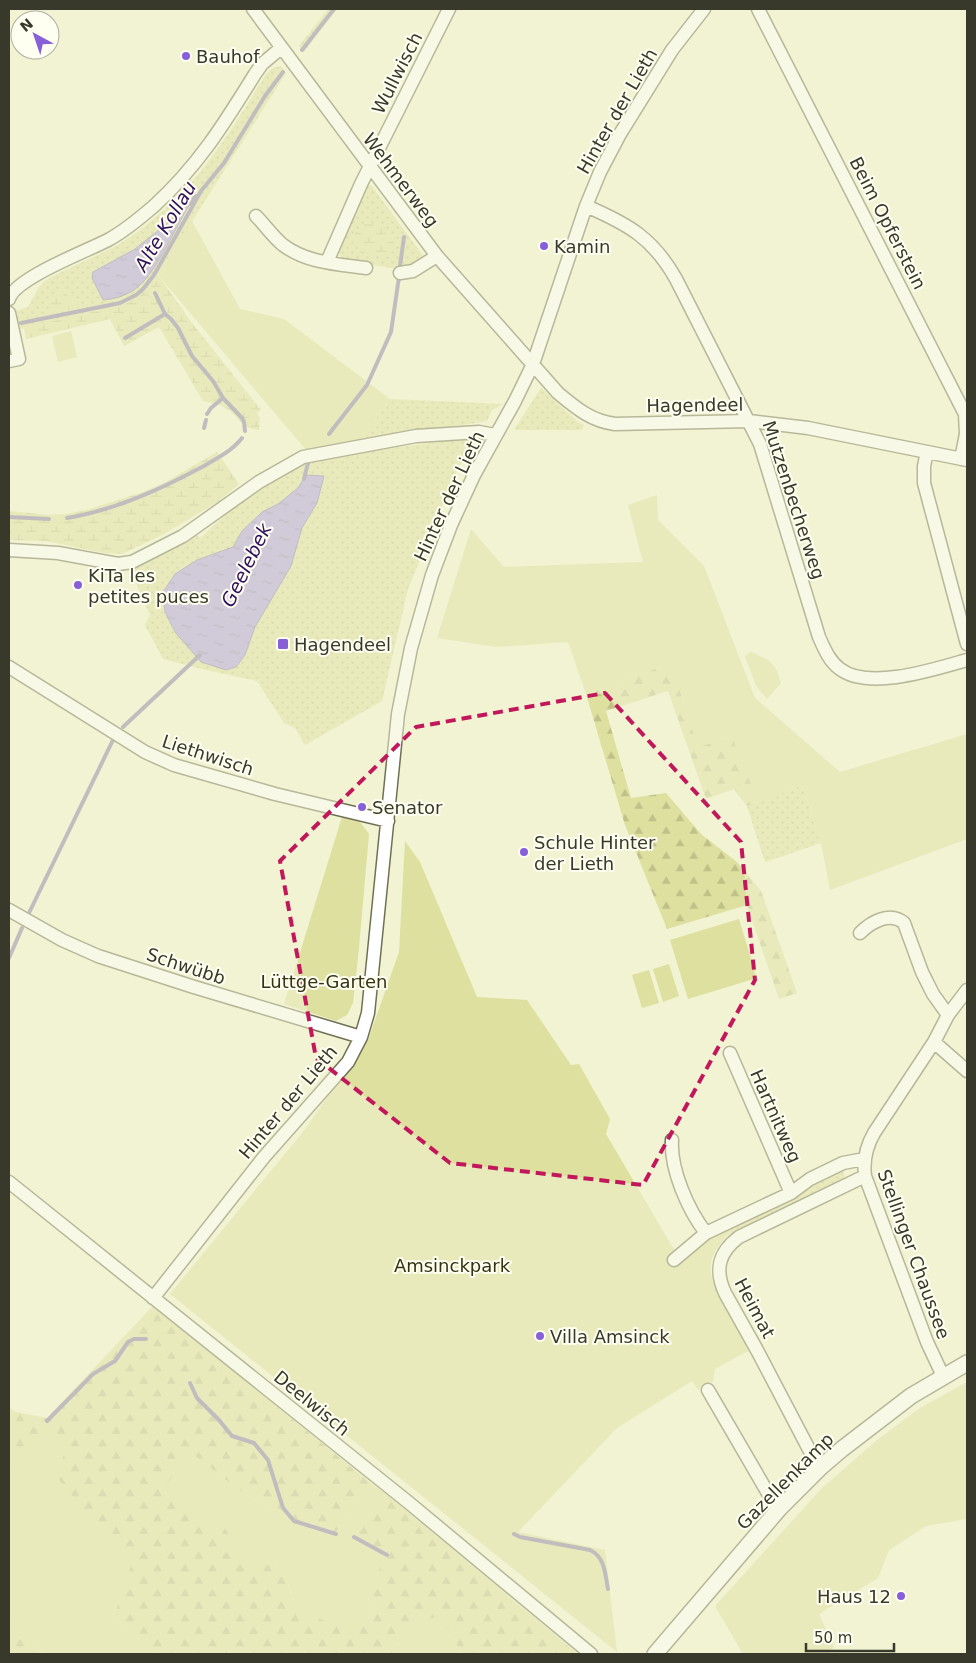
<svg xmlns="http://www.w3.org/2000/svg" width="976" height="1663" viewBox="0 0 976 1663" font-family="'DejaVu Sans',sans-serif">
	<style>
		.grass { fill: url(#grass-dots); fill-rule: evenodd }
		.forest { fill: url(#forest-firs) }
		.wetland { fill: url(#wetland-marsh) }
		.green { fill: #dee09f }
		.water { fill: url(#water-ripples); stroke: #887da9 }
		.lines { fill: none; stroke-linecap: round; stroke-linejoin: round }
		.stream { stroke: #887da9; stroke-width: 4 }
		.minor-casing { stroke: #707154; stroke-width: 15 }
		.tertiary-casing { stroke: #707154; stroke-width: 18 }
		.minor { stroke: #fff; stroke-width: 12 }
		.tertiary { stroke: #fff; stroke-width: 15 }
		.marked { fill: none; stroke: #c2185b; stroke-width: 4; stroke-dasharray: 10 6; stroke-linejoin: round }
		.poi-dot { fill: #875fd9; stroke: #fefff1; stroke-width: 2 }
		.labels { text-anchor: middle; dominant-baseline: central; stroke-width: 4; stroke-linejoin: round; paint-order: stroke }
		.poi-label { font-size: 18px; fill: #38382b; stroke: #fefff1; text-anchor: start }
		.street-label { font-size: 18px; fill: #38382b; stroke: #fefff1 }
		.park-label { font-size: 18px; fill: #343412; stroke: #fefff1 }
		.water-label { font-size: 19px; font-style: italic; fill: #311060; stroke: #fefff1 }
	</style>
	<defs>
		<pattern id="grass-dots" width="8" height="8" patternUnits="userSpaceOnUse" patternTransform="scale(1.25)"><rect width="8" height="8" fill="#dee09f"/><path d="M2 2h.1M6 6h.1" fill="none" stroke="#bfc189" stroke-width="1.8" stroke-linecap="round"/></pattern>
		<pattern id="forest-firs" width="22" height="20" patternUnits="userSpaceOnUse" patternTransform="scale(1.25)"><rect width="22" height="20" fill="#dee09f"/><path d="M5 1l3.5 6h-7zM16 11l3.5 6h-7z" fill="#bfc189"/></pattern>
		<pattern id="wetland-marsh" width="20" height="14" patternUnits="userSpaceOnUse" patternTransform="scale(1.25)"><rect width="20" height="14" fill="#dee09f"/><path d="M1 5h8M5 5V1M11 12h8M15 12V8" fill="none" stroke="#bfc189"/></pattern>
		<pattern id="water-ripples" width="26" height="14" patternUnits="userSpaceOnUse" patternTransform="scale(1.25)"><rect width="26" height="14" fill="#ab9adf"/><path d="M2 4q2-2 4 0t4 0M15 11q2-2 4 0t4 0" fill="none" stroke="#8c7fb5"/></pattern>
	</defs>
	<rect width="100%" height="100%" fill="#f1f3d2"/>
	<!-- grass -->
	<path class="grass" d="M328,9H337L304,52L299,46Z
		M281,66L286,73L158,275L145,292L139,297L122,305L20,329L15,311L28,307L39,287L46,280C70,266 97,257 121,243C189,200 225,141 266,74L273,68ZM185,205H187L188,207L158,260L143,281L92,278V274L95,270C131,253 159,235 185,205ZM60,292L66,293L78,308L51,313L49,309L52,301Z
		M368,185H371L424,257L411,268L397,269L344,260L339,254L337,248L364,188Z
		M541,388L577,421L584,425L582,430H514Z
		M390,399L503,404L492,410L487,421L359,442Z
		M468,438L470,446L456,473L408,589L382,701L305,745L295,728L284,723L257,681L202,669L163,659L145,625L150,615L136,583L128,571L195,534L200,538L255,488L306,463L385,449ZM306,475L317,503L302,528L291,566L255,627L245,655L201,662L175,632L165,612L163,592L175,574L197,560L233,547L242,531L262,512L278,504L298,488Z
		M802,785L821,843L765,862L747,806Z
		M842,1170L846,1179L729,1234L728,1229L794,1198L813,1185Z"/>
	<!-- forest -->
	<path class="forest" d="M671,663L698,747L732,736L758,802L747,806L734,789L706,799L668,691L606,711L631,798L666,793L701,834L737,862L761,891L797,993L779,999L747,905L667,929L625,825L586,694Z
		M153,1306L372,1484L333,1536L298,1525L244,1494L191,1453L163,1490L215,1531L222,1523L283,1570L287,1580L294,1605L368,1620L369,1593L353,1539L386,1494L578,1654H462L440,1617L397,1644L402,1654H156L113,1619L130,1566L53,1474L42,1432L9,1472V1408L16,1412L47,1418Z
		M9,1616L19,1638L38,1644L43,1654H9Z"/>
	<!-- wetland -->
	<path class="wetland" d="M364,224C380,224 385,227 393,241L390,253L381,256L356,249L353,243L352,237Z
		M158,275L192,323L261,410L257,413L260,418L259,430C241,428 242,422 230,411C223,405 212,403 203,401L159,327L124,346L110,319L26,339L24,328L122,305C138,299 148,290 158,275Z
		M60,292L66,293L78,308L51,313L49,309L52,301Z
		M217,452L239,484L219,501L164,534L122,554L105,553L46,541L9,540V511L50,515L66,514L86,510L140,493L164,483Z"/>
	<!-- green -->
	<path class="green" d="M192,221L240,309L284,319L390,399L359,442L307,451L158,275Z
		M71,331L77,357L58,362L52,336Z
		M657,495L658,520L704,566L755,698L840,772L967,734V839L830,890L821,843L802,785L758,802L732,736L698,747L671,663L586,694L568,642L497,647L437,638L471,529L504,567L643,562L628,505Z
		M751,652C771,661 775,662 781,683L767,699L756,686L745,656Z
		M342,817L360,822L369,834L359,948L353,1003L347,1015L336,1021L284,1004Z
		M405,841L420,862L477,997L527,1000L571,1065L579,1064L610,1119L606,1134L673,1248L684,1259L703,1242L728,1229L729,1234C702,1261 708,1277 725,1307C733,1321 741,1335 748,1349V1351L715,1369L713,1382L704,1383L698,1390L692,1381L617,1428L518,1532L605,1550L617,1652L170,1294L302,1133L368,1040L399,952Z
		M739,919L757,978L688,999L670,940Z
		M669,964L679,996L663,1002L653,969Z
		M649,970L659,1003L642,1008L632,975Z
		M967,1382V1519L926,1526L889,1550L878,1578L819,1614L834,1647L828,1654H743L715,1606L822,1488L876,1441L920,1408Z
		M42,1431L66,1451L54,1474L131,1566L113,1619L156,1654H43L38,1644L19,1638L9,1616V1472Z
		M191,1453L244,1494L298,1525L333,1536L372,1484L386,1494L353,1539L378,1560L381,1580L369,1593L368,1620L360,1628L334,1626L294,1605C290,1590 288,1575 276,1564L249,1568L222,1523L215,1531L162,1490Z
		M440,1617L462,1654H402L397,1645L421,1619Z"/>
	<!-- water -->
	<path class="water" d="M185,205H188V207C175,229 157,270 139,286C129,295 116,299 103,300L92,278L93,272L135,249L169,222Z
		M306,475L324,476L317,503L302,528L291,566L255,627L245,655L236,667L226,670L201,662L175,632L165,612L163,592L175,574L197,560L233,547L242,531L262,512L278,504L298,488Z"/>
	<g class="lines">
		<!-- stream -->
		<path class="stream" d="M302,50L334,9
			M188,205L196,196
			M400,266L404,237
			M155,293L165,314L171,319L178,328L192,356L213,381L223,398L242,418L244,422L245,431
			M21,323L120,303L136,295L143,289L154,275L201,191L224,163L265,96L283,72
			M125,338L165,314
			M207,414L211,408L223,398
			M204,428L206,420
			M329,434L367,385L391,332L399,277
			M304,479L308,463
			M9,517L49,519
			M67,518C115,510 159,490 202,467C216,459 232,451 242,438
			M123,727L200,655
			M28,915L113,740
			M9,958L22,928
			M190,1383L197,1398L219,1420L232,1436L254,1443L268,1460L283,1508L294,1521L336,1534
			M47,1421L93,1374L115,1361L128,1342L134,1339H146
			M514,1534L520,1537L590,1550C605,1557 605,1574 608,1589
			M354,1537L387,1555"/>
		<defs>
			<path id="minor" d="M253,9L437,256L558,393C576,408 591,421 615,424L749,421L808,428L967,460
				M758,9L965,414L966,434L961,459
				M586,206C628,224 653,238 676,279L760,444L819,637C824,648 829,661 840,669C869,691 935,669 967,660
				M256,216C265,225 273,237 283,245C307,263 337,264 366,268
				M327,262L361,184L449,9
				M400,273L413,271L437,256
				M9,299C15,278 87,251 108,240C125,231 140,218 154,206C198,166 224,124 255,74L262,64L281,48
				M9,313L19,359L9,361
				M927,452L924,466V483L967,644
				M9,550L58,553L118,564L132,562L183,536L259,482L303,457L416,436L479,432L495,435
				M9,667L145,752L174,765L275,794L388,821
				M9,910L62,940L98,956L194,987L361,1037
				M860,933C871,922 890,911 904,923L922,972L933,994L948,1015
				M934,1042L967,1071
				M730,1053L791,1193
				M672,1140C670,1169 688,1210 706,1233
				M9,1182L408,1502L591,1654
				M674,1260L706,1233L791,1193L810,1179L843,1163L864,1159
				M153,1298L264,1157L348,1062L361,1037L368,1013L398,714L411,648L432,575L451,525L474,475L515,401L533,364L586,206L600,172L620,134L672,50L704,9
				M943,1376L927,1342L865,1176C863,1160 866,1147 874,1133L934,1042L948,1015L967,990
				M708,1390L772,1500L779,1509
				M821,1467L813,1457L758,1352L725,1293C714,1269 719,1252 739,1237L865,1176"/>
			<path id="tertiary" d="M655,1654L779,1509L821,1467L842,1449L911,1396L967,1363"/>
		</defs>
		<!-- minor casing -->
		<use href="#minor" class="minor-casing"/>
		<!-- tertiary casing -->
		<use href="#tertiary" class="tertiary-casing"/>
		<!-- minor -->
		<use href="#minor" class="minor"/>
		<!-- tertiary -->
		<use href="#tertiary" class="tertiary"/>
	</g>
	<!-- marked area -->
	<path d="M0 0H976V1663H0ZM605,693L741,842L755,980L643,1185L450,1163L316,1058L280,861L416,727Z" fill="#f1f3d2" fill-opacity=".55" fill-rule="evenodd"/>
	<path class="marked" d="M605,693L741,842L755,980L643,1185L450,1163L316,1058L280,861L416,727Z"/>
	<!-- markers -->
	<g class="poi-dot">
		<circle cx="186" cy="56" r="5"/>
		<circle cx="544" cy="246" r="5"/>
		<circle cx="78" cy="585" r="5"/>
		<rect x="277" y="638" width="12" height="12" rx="2.5"/>
		<circle cx="362" cy="807" r="5"/>
		<circle cx="524" cy="852" r="5"/>
		<circle cx="540" cy="1336" r="5"/>
		<circle cx="901" cy="1596" r="5"/>
	</g>
	<g class="labels">
		<!-- poi labels -->
		<g class="poi-label">
			<text x="196" y="56">Bauhof</text>
			<text x="554" y="246">Kamin</text>
			<text x="88" y="575">KiTa les<tspan x="88" dy="21">petites puces</tspan></text>
			<text x="294" y="644">Hagendeel</text>
			<text x="372" y="807">Senator</text>
			<text x="534" y="842">Schule Hinter<tspan x="534" dy="21">der Lieth</tspan></text>
			<text x="550" y="1336">Villa Amsinck</text>
			<text x="891" y="1596" text-anchor="end">Haus 12</text>
		</g>
		<!-- street labels -->
		<g class="street-label">
			<text transform="translate(397 73) rotate(-63)">Wullwisch</text>
			<text transform="translate(617 111) rotate(-60)">Hinter der Lieth</text>
			<text transform="translate(401 180) rotate(53)">Wehmerweg</text>
			<text transform="translate(888 223) rotate(63)">Beim Opferstein</text>
			<text transform="translate(695 405) rotate(-1)">Hagendeel</text>
			<text transform="translate(449 496) rotate(-65)">Hinter der Lieth</text>
			<text transform="translate(794 500) rotate(72)">Mutzenbecherweg</text>
			<text transform="translate(208 755) rotate(18)">Liethwisch</text>
			<text transform="translate(186 966) rotate(18)">Schwübb</text>
			<text transform="translate(288 1102) rotate(-50)">Hinter der Lieth</text>
			<text transform="translate(776 1116) rotate(66)">Hartnitweg</text>
			<text transform="translate(914 1254) rotate(70)">Stellinger Chaussee</text>
			<text transform="translate(755 1308) rotate(62)">Heimat</text>
			<text transform="translate(312 1403) rotate(39)">Deelwisch</text>
			<text transform="translate(785 1481) rotate(-45)">Gazellenkamp</text>
		</g>
		<!-- park labels -->
		<g class="park-label">
			<text x="324" y="981">Lüttge-Garten</text>
			<text x="452" y="1265">Amsinckpark</text>
		</g>
		<!-- water labels -->
		<g class="water-label">
			<text transform="translate(165 226) rotate(-59)">Alte Kollau</text>
			<text transform="translate(246 565) rotate(-64)">Geelebek</text>
		</g>
	</g>
	<!-- border -->
	<rect width="976" height="1663" fill="none" stroke="#38382b" stroke-width="20"/>
	<!-- north arrow -->
	<g transform="translate(35 35) rotate(320)"><circle r="24" fill="#fefff1" stroke="#afafa2"/>
	<path d="M0-4L9 19L0 12L-9 19Z" fill="#875fd9"/>
	<text y="-8" font-size="14" font-weight="bold" text-anchor="middle" fill="#38382b">N</text>
	</g>
	<!-- scale -->
	<path d="M806 1643v8h88v-8" fill="none" stroke="#38382b" stroke-width="2.5"/>
	<text x="814" y="1643" font-size="15" fill="#38382b" stroke="#fefff1" stroke-width="4" paint-order="stroke">50 m</text>
</svg>
